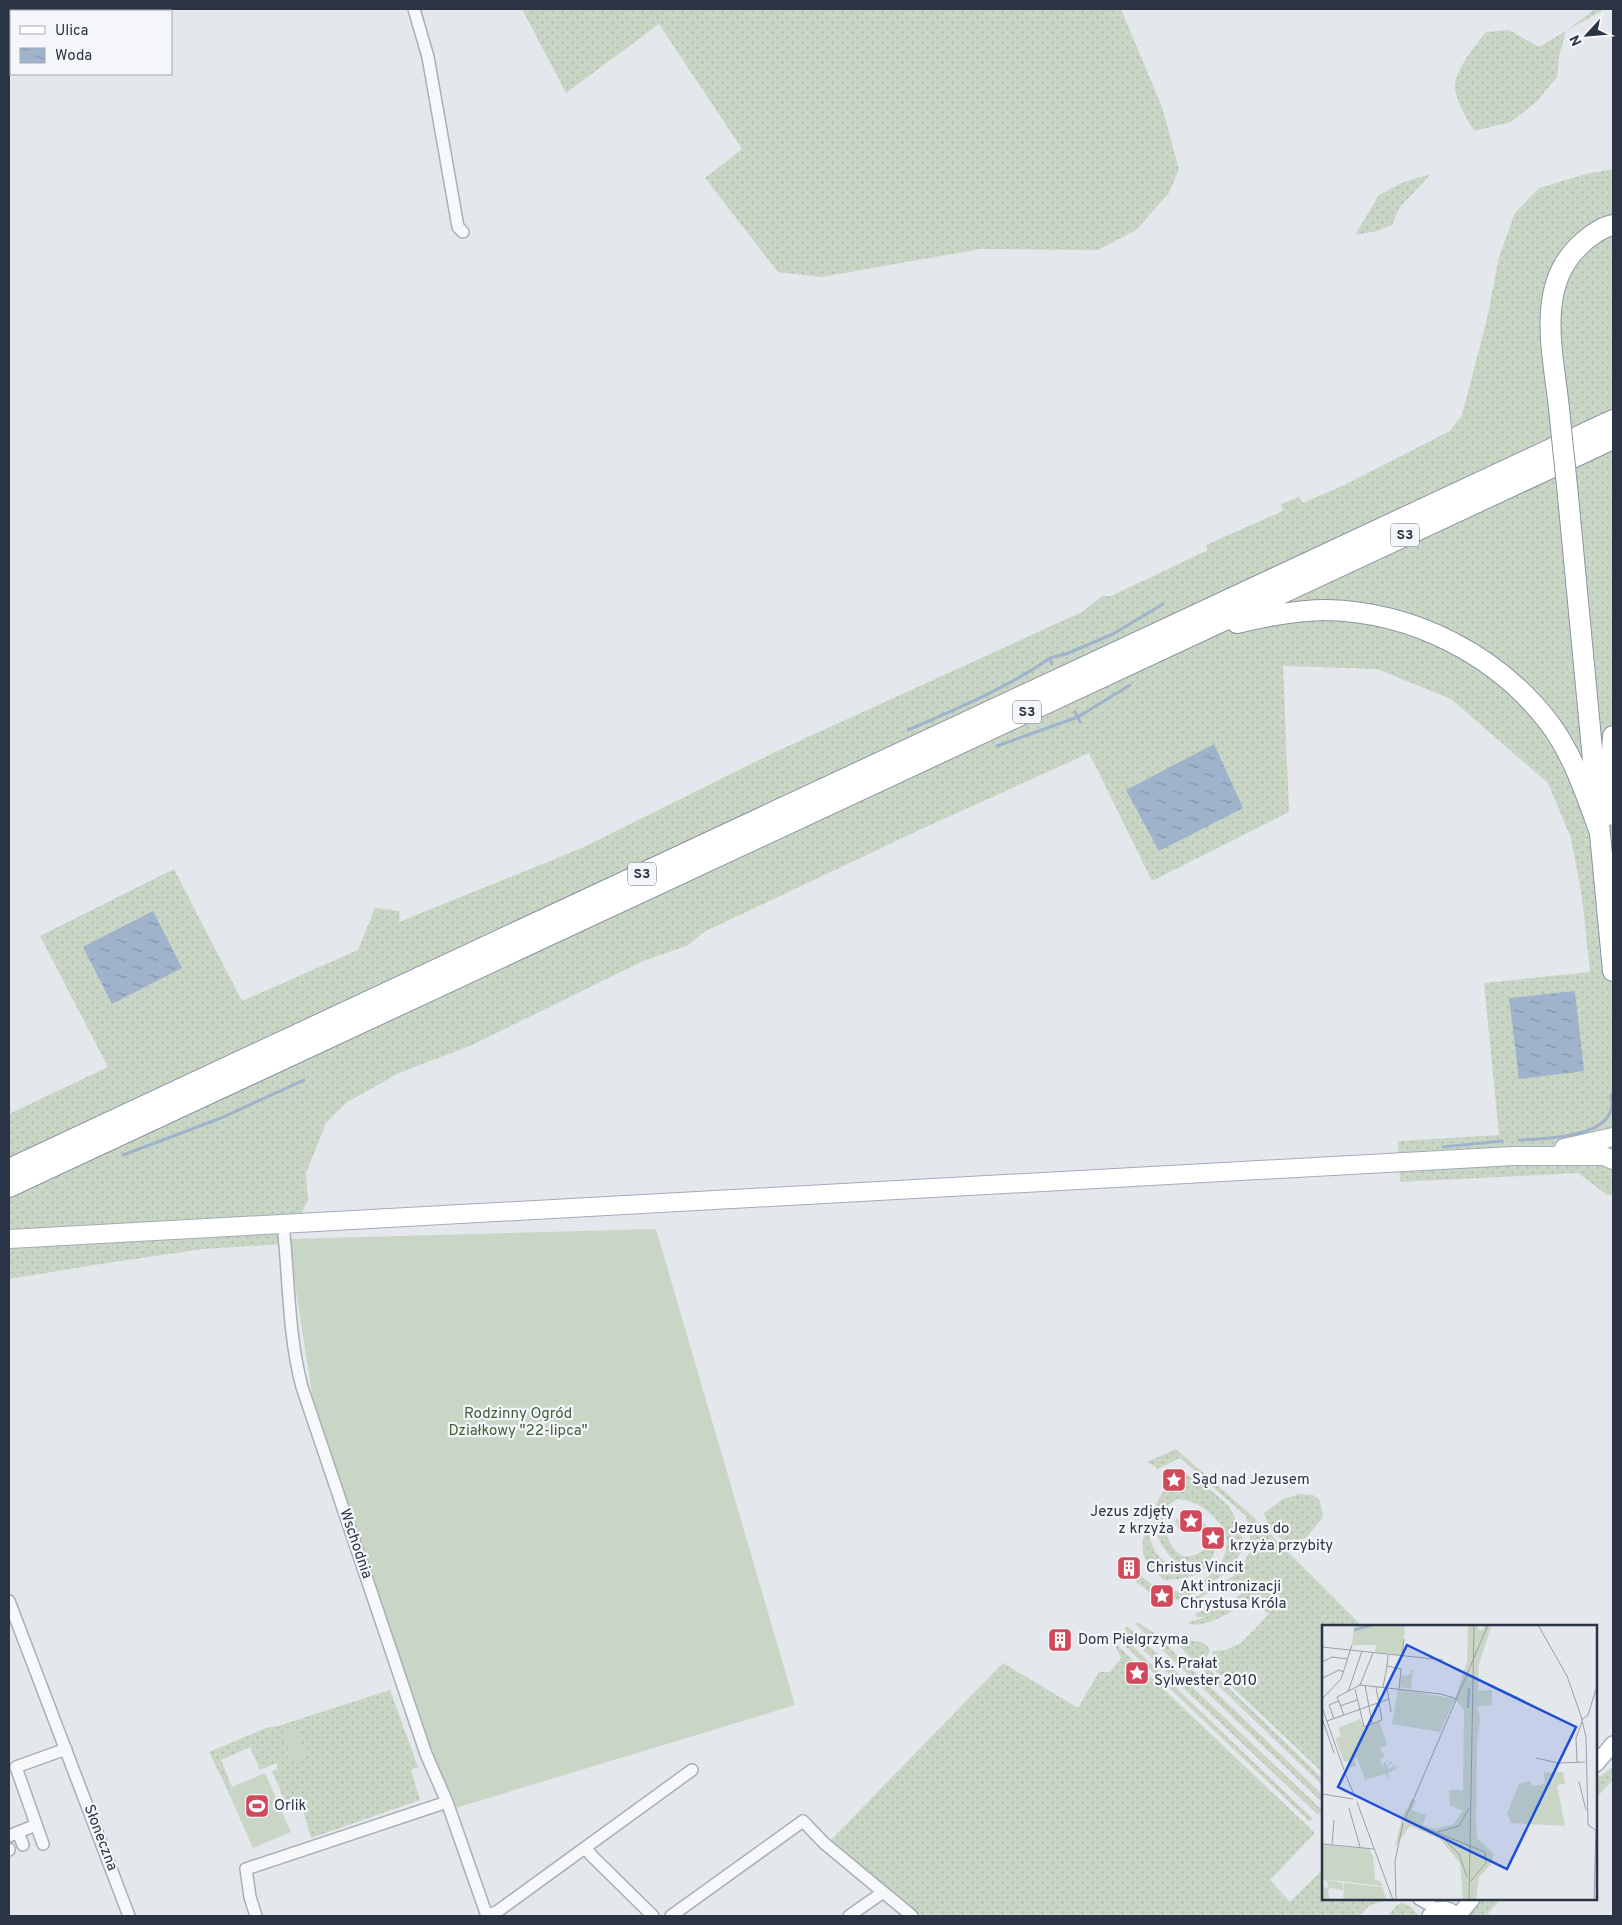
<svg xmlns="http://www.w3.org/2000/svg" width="1622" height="1925" viewBox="0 0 1622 1925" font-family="Overpass,sans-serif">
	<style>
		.grass { fill: url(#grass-dots) }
		.garden { fill: #c9d6c5 }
		.water { fill: url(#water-ripples) }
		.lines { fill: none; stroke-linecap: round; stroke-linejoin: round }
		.stream { stroke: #9fb4cc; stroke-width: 3 }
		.street-casing { stroke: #a9aeb7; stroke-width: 14 }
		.secondary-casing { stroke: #a9aeb7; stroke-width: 18 }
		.primary-casing { stroke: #a3abb8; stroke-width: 20 }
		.highway-casing { stroke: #8b94a3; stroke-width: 22 }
		.street { stroke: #f7f8fa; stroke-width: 11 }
		.secondary { stroke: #fff; stroke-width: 15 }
		.primary { stroke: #fff; stroke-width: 18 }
		.highway { stroke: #fff; stroke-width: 20 }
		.highway-bridge-casing { stroke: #8b94a3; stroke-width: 22; stroke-linecap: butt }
		.highway-bridge { stroke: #fff; stroke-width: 20 }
		.labels { text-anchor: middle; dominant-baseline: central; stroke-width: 4.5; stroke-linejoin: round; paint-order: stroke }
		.shield { fill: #f4f6f9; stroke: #676e7b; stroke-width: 1 }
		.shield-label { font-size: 14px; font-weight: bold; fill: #2b3445 }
		.park-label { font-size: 15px; fill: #3f6138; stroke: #f4f6f9 }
		.poi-label { font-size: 15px; fill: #2b3445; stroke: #f4f6f9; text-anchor: start }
		.street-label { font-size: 15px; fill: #2b3445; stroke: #f4f6f9 }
		.inset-river { fill: none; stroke: #9fb4cc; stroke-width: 2.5 }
		.inset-road { fill: none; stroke: #9a9fa9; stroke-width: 1 }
		.view { fill: #1d4ed8; fill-opacity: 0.15; stroke: #1d4ed8; stroke-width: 2.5 }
		.inset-edge { fill: none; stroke: #2b3445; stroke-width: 2.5 }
	</style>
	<defs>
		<pattern id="grass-dots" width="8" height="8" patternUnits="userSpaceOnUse" patternTransform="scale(1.25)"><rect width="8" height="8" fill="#c9d6c5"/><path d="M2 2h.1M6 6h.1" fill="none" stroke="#adb8ab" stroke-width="1.8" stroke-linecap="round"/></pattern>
		<pattern id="water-ripples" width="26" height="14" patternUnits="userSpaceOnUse" patternTransform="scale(1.25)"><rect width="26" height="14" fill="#9fb4cc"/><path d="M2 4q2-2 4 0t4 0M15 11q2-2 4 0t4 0" fill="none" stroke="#8293a7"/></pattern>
	</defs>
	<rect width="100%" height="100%" fill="#e4e7ec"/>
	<!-- grass -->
	<path class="grass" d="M522,9H1121L1162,107L1179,169L1169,193L1136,230L1098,250L980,249L822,277L778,272L705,178L742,149L659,24L566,93Z
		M1595,9H1605L1566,31L1559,56L1557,77L1537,101L1511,122L1474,131C1466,118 1458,104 1455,89C1453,73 1476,44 1486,32L1509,30L1539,47L1566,31Z
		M1613,169V1195H1607L1578,1173L1400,1182L1398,1141L1499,1135L1484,983L1590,972L1582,897L1571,838L1548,783L1451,699L1377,669L1283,666L1289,812L1152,881L1089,753L915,832L704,932L688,945L641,962L472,1045L399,1073L346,1103L326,1123L306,1173L308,1200L286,1244L203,1249L107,1263L9,1279V1114L108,1067L40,936L174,869L242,1001L358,950L375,908L400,911L399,922L582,848L775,752L1082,612L1102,596H1111L1208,550L1206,545L1283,511L1281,504L1299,497L1303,503L1344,485L1450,431L1462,415L1487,319L1499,257L1515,213L1539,188L1586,174Z
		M1431,174L1400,207L1392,225L1377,231L1355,235L1379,195L1404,182Z
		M1176,1449L1250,1514L1362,1626H1323V1773L1211,1667L1213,1651L1225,1650L1241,1643L1269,1614L1250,1600C1237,1609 1203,1631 1187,1623L1205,1617H1197L1195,1614C1202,1609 1206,1612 1214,1611C1225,1608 1235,1599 1244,1591L1232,1580L1192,1602L1189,1601L1233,1576L1244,1562L1249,1553L1250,1535L1246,1516L1180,1458L1158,1469L1147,1462Z
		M1182,1474L1198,1479L1229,1506L1241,1530L1243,1541L1242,1550L1236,1561L1227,1572L1185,1599L1181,1600L1156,1597L1136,1582L1135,1575L1131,1572V1568H1133C1143,1577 1154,1589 1167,1591C1196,1596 1240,1559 1223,1529C1221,1524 1217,1521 1214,1517C1203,1506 1192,1500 1177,1499C1172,1502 1166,1506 1164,1513C1160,1525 1170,1549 1181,1555C1188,1559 1197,1554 1203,1551L1206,1544L1205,1533L1193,1526L1184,1524L1181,1529H1179L1175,1521L1176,1519C1183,1519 1190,1518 1196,1520C1221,1527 1220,1560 1199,1573C1189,1578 1176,1580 1164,1580C1146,1565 1136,1552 1147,1528C1153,1549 1154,1555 1173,1567L1175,1566L1176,1562C1151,1541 1144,1501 1175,1481L1172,1476Z
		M1300,1494L1313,1495L1320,1500L1323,1517L1306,1538L1286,1543L1270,1529L1264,1513L1283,1499Z
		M1137,1622L1153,1632L1323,1795V1803L1135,1624Z
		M1126,1627L1130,1628L1322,1810L1318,1815L1124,1632Z
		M1120,1637H1123L1312,1818V1820L1309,1821L1119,1640Z
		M1180,1641C1191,1641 1204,1639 1210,1650L1205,1661L1198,1665L1178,1645Z
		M1117,1645L1315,1833L1270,1880L1290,1902L1323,1869V1899H1385L1384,1901L1369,1906L1359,1916H921L830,1841L1003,1663L1078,1708L1099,1672H1110L1121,1658L1116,1647Z
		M1205,1669H1209L1323,1779V1786L1204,1672Z
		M390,1690L418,1767L411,1770L420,1800L311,1838L302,1807L289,1811L272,1771L278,1769L276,1763L260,1770L250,1747L221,1760L232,1787L227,1789L209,1752L266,1728L278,1726Z
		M1613,1767V1780L1596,1798V1779Z
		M1478,1899H1501L1488,1913L1491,1916H1464Z
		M1403,1903L1410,1906L1419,1916H1388L1397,1905Z"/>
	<!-- garden -->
	<path class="garden" d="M656,1229L795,1705L449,1810L314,1406L288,1239Z
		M294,1726L305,1758L293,1762L282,1730Z
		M265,1773L291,1832L253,1848L227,1789Z"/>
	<!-- water -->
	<path class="water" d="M1214,744L1243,808L1159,851L1126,790Z
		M153,911L182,968L112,1004L83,947Z
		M1575,991L1584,1071L1519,1079L1509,998Z"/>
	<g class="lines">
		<!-- stream -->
		<path class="stream" d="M1052,664L1050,658L1066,654L1113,634L1163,604
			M1075,711L1080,722
			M908,730C956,709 1007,688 1050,658
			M997,746L1078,717L1130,685
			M1519,1140C1545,1139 1622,1138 1611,1095H1613
			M1443,1147L1502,1141
			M123,1155L221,1118L304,1080"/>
		<defs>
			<path id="street" d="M414,9L428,57L458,227L463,232
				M283,1224C289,1278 288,1335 302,1387L426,1754L447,1802L487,1916
				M9,1601L129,1916
				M18,1832L23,1845
				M9,1836L36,1825
				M43,1844L16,1767L66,1749
				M585,1848L593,1857L653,1916
				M9,1849V1850
				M1419,1899L1439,1910
				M256,1916L250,1897L246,1869L447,1802
				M487,1916L498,1911L692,1770
				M671,1916L803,1821L824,1843L912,1916
				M849,1916L882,1893"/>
			<path id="secondary" d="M1596,1764L1613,1744
				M1430,1916C1438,1907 1448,1907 1456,1916
				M1458,1916L1472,1899"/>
			<path id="primary" d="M1564,1148L1613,1137
				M9,1239L1513,1156H1604L1613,1160"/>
			<path id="highway" d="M1559,409C1554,357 1535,289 1578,247C1588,237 1599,228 1613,225
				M1568,496L1613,971
				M1237,623C1266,616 1296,610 1327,610C1413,612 1498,655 1550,724C1573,755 1586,794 1599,830
				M1608,815L1613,736
				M9,1169L1613,420
				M9,1187L1613,439"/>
		</defs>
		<!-- street casing -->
		<use href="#street" class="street-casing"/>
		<!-- secondary casing -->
		<use href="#secondary" class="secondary-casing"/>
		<!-- primary casing -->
		<use href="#primary" class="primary-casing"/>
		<!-- highway casing -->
		<use href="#highway" class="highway-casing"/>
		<!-- street -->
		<use href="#street" class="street"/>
		<!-- secondary -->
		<use href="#secondary" class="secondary"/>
		<!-- primary -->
		<use href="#primary" class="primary"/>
		<!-- highway -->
		<use href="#highway" class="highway"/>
		<defs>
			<path id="highway-bridge" d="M1559,409L1568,496"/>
		</defs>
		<!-- highway-bridge casing -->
		<use href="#highway-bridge" class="highway-bridge-casing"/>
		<!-- highway-bridge -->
		<use href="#highway-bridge" class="highway-bridge"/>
	</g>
	<!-- icons -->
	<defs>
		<symbol id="sight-square" viewBox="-11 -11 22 22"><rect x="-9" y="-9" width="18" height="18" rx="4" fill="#d1495b" stroke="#f4f6f9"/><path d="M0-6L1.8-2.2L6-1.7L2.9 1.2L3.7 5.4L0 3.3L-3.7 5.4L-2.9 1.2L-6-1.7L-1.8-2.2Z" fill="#fff"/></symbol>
		<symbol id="building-square" viewBox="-11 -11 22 22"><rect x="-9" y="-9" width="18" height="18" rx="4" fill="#d1495b" stroke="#f4f6f9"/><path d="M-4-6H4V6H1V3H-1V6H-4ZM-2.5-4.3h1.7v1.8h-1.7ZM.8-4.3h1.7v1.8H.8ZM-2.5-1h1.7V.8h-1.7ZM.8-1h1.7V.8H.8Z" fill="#fff"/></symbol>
		<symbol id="stadium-square" viewBox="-11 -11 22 22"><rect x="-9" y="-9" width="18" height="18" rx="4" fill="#d1495b" stroke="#f4f6f9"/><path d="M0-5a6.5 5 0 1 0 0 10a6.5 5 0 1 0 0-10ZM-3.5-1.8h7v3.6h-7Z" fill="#fff"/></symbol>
	</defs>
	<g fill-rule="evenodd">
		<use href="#sight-square" x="1160" y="1466" width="28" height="28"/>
		<use href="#sight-square" x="1177" y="1507" width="28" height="28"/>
		<use href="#sight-square" x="1199" y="1524" width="28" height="28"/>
		<use href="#building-square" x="1115" y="1554" width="28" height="28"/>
		<use href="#sight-square" x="1148" y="1582" width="28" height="28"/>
		<use href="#building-square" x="1046" y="1626" width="28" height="28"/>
		<use href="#sight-square" x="1123" y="1659" width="28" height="28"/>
		<use href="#stadium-square" x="243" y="1792" width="28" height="28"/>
	</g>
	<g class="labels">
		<!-- shield labels -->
		<g class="shield">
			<rect x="1391" y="523.5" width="28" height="23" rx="4"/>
			<rect x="1013" y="700.5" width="28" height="23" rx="4"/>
			<rect x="628" y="862.5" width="28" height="23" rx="4"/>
		</g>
		<g class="shield-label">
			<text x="1405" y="535">S3</text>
			<text x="1027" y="712">S3</text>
			<text x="642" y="874">S3</text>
		</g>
		<!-- park labels -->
		<g class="park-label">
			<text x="518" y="1414">Rodzinny Ogród<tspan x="518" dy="17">Działkowy "22-lipca"</tspan></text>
		</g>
		<!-- poi labels -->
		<g class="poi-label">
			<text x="1192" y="1480">Sąd nad Jezusem</text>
			<text x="1174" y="1512" text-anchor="end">Jezus zdjęty<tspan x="1174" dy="17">z krzyża</tspan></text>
			<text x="1230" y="1529">Jezus do<tspan x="1230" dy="17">krzyża przybity</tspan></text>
			<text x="1146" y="1568">Christus Vincit</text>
			<text x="1180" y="1587">Akt intronizacji<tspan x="1180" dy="17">Chrystusa Króla</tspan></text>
			<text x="1078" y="1640">Dom Pielgrzyma</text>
			<text x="1154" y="1664">Ks. Prałat<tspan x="1154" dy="17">Sylwester 2010</tspan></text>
			<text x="274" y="1806">Orlik</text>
		</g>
		<!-- street labels -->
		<g class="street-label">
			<text transform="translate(355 1544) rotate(71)">Wschodnia</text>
			<text transform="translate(100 1838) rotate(69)">Słoneczna</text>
		</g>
	</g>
	<!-- overview -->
	<g transform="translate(1322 1625)">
		<rect width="275" height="275" fill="#e4e7ec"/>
		<path d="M146,0H156V5H160L163,0L169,2L157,39L156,66L170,65V80L156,81L158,96L155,117L154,199L155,213L172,229L169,239L157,252L154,275H141L138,238L118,214L88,201L73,222L80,192L90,174L94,176L90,185L104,190L101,200L113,204L131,199L141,186L128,180L127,165H141L142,85L133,74L145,36ZM87,45H91L89,64L78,62L79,51L90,49ZM38,94L42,103L57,96L65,119L58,124L63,131L56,136L59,135L58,144L60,137L61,143L62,138L67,134L64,138L65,143L68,144L72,141L71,139H68L66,141L69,142H65L68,136L73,140L74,144L77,140L76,143L66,148V154L63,149L43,155L35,133L32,134L34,141L28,143L26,136L22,137L13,113L19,111L16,103ZM241,147L243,159L235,160L243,201L189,198L185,188L197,159L208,156L210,161L223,159L222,148Z" fill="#c9d6c5"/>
		<path d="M0,254L21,258V265L8,263L6,266L7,273L19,275H0V260L5,264L6,257Z" fill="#c9d6c5"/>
		<path d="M32,0H83L80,30L53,27L54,20H30ZM76,64L133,74L118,107L70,99ZM0,220L47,224L51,231L53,255L58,256L60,261L0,254ZM22,258L60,262L65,275H21Z" fill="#c9d6c5"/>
		<path class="inset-river" d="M32,5L51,0M146,83L147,63"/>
		<path class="inset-road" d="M216,0L245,51L259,91L264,112L266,200L275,206M0,22L121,35M66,30L65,41L79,44L77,64M80,31L82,14M0,37L10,32L26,34M1,53L17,45L21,47M38,60L51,28M43,60L50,98M61,62L65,41M65,63L69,87M33,64L42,102L60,95L54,62M26,67L40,26M15,72L38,60L119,69L135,74M15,72L22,90M0,74L19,54L30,20M18,81L35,75M0,82L22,145M0,93L12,128M12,94L7,80L17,76M259,95L266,90L274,64M5,96L67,74M214,133L236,138L263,137M255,137L254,113L260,97M23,148L33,172M257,157L264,185M0,169L31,174M35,177L71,275M27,183L38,222M83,194L166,0M86,196L163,227L164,238L149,256M116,207L137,201L147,183M121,213L137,229L145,252M0,219L52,224M10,220L12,195M74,275L73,236L81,198M147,275L152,0M272,275L274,206"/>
		<path class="view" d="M85,20L254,102L185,244L16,162Z"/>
		<rect width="275" height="275" class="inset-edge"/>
	</g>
	<!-- border -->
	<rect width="1622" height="1925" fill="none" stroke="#2b3445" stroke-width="20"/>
	<!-- legend -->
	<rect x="10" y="10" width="162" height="65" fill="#f4f6f9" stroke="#a4a8b1"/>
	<rect x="20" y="26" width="25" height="8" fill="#ffffff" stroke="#a4a8b1"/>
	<text x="55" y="35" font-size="15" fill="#2b3445">Ulica</text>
	<rect x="20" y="48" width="25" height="15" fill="url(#water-ripples)" stroke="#a4a8b1"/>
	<text x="55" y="60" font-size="15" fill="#2b3445">Woda</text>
	<!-- north arrow -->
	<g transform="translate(1587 35) rotate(244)" stroke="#f4f6f9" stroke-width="4" paint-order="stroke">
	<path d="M0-4L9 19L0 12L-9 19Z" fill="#2b3445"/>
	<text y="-8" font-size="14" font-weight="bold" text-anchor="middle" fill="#2b3445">N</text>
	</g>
</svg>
